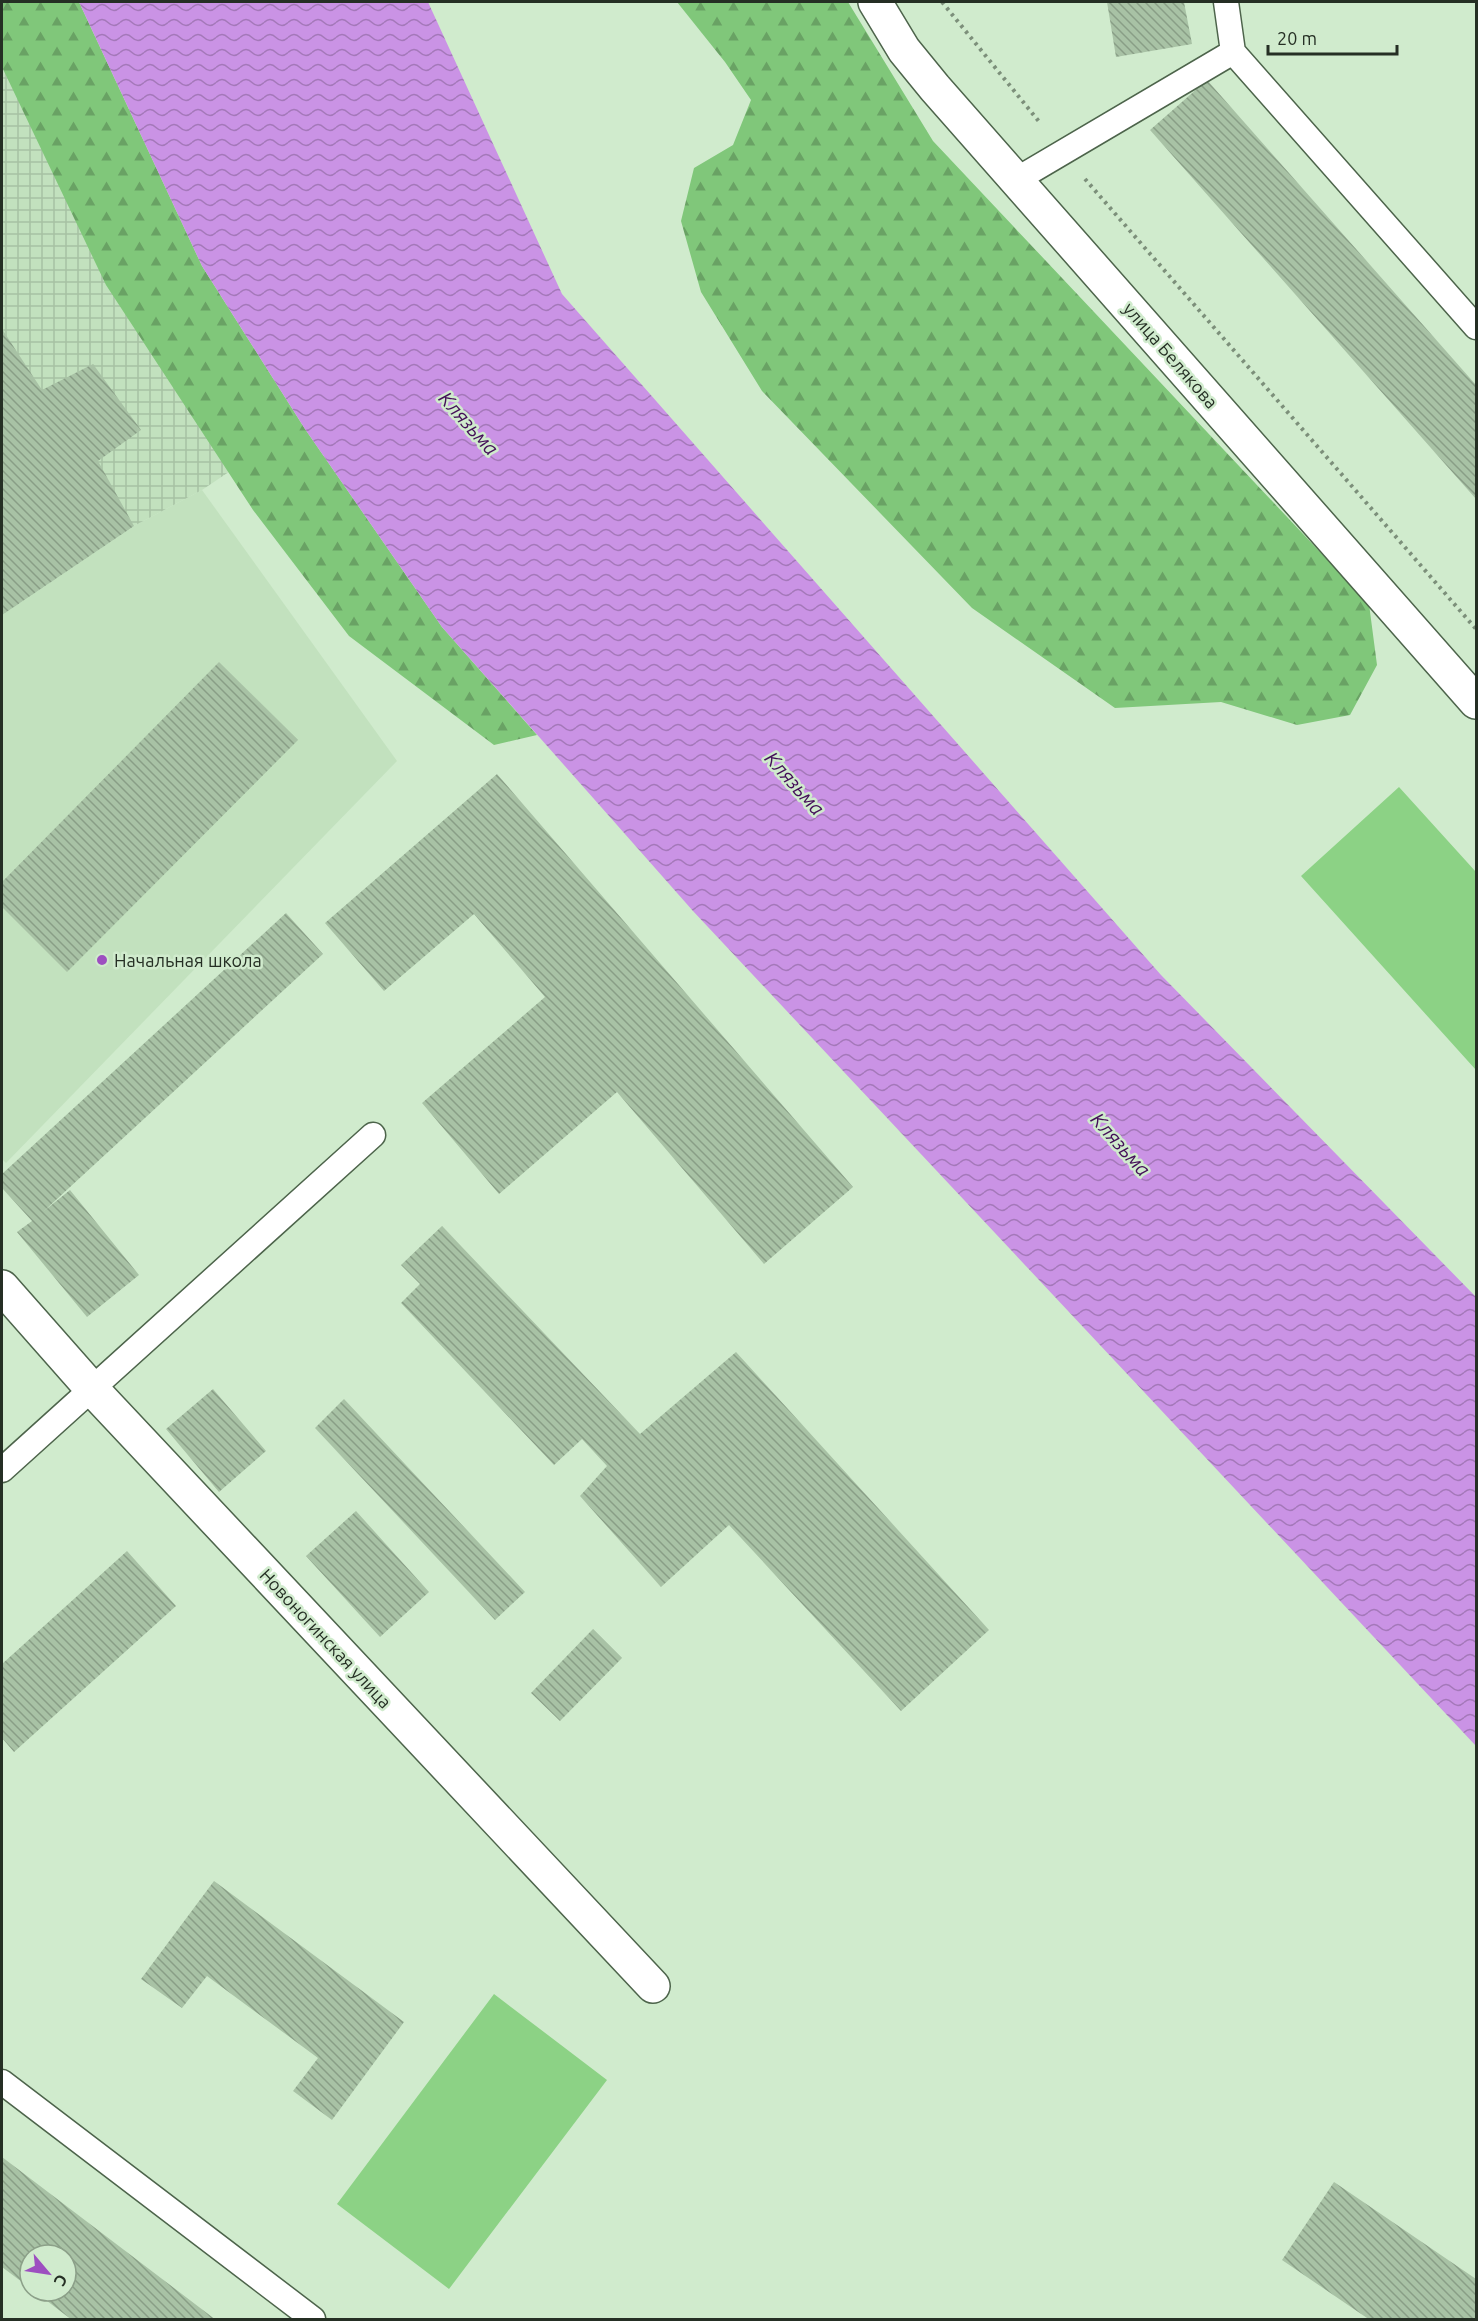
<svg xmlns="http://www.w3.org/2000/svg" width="1478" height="2321" viewBox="0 0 1478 2321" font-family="Ubuntu,sans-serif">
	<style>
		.built { fill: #c2e1be }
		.industrial { fill: url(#industrial-grid) }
		.green { fill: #8cd285 }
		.forest { fill: url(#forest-firs) }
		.water { fill: url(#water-waves) }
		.building { fill: url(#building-back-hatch) }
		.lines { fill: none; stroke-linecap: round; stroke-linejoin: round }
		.service-casing { stroke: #4d644b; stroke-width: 27 }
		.minor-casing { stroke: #4d644b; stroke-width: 36 }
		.path { stroke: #7c8f7a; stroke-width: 4; stroke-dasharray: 3 4.5; stroke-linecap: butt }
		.service { stroke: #fff; stroke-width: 24 }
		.minor { stroke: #fff; stroke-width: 33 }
		.poi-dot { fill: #9d4fc0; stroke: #d0ebcd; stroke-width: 2 }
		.labels { text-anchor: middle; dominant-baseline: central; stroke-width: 5; stroke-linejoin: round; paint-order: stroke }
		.street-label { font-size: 18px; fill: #252f24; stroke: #d0ebcd }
		.poi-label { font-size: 18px; fill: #252f24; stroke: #d0ebcd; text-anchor: start }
		.water-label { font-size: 20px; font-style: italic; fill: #430e58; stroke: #d0ebcd }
	</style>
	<defs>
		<pattern id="industrial-grid" width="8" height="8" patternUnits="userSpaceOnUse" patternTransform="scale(1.5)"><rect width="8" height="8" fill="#c2e1be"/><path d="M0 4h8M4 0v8" fill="none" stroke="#a7c1a3"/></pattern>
		<pattern id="forest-firs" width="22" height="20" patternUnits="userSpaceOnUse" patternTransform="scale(1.5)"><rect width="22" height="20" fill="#80c77a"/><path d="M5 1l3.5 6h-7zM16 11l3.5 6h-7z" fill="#69a264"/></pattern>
		<pattern id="water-waves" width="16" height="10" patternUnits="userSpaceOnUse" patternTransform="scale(1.5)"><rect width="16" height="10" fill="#ca93e5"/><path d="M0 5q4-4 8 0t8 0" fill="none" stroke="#a478b9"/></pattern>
		<pattern id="building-back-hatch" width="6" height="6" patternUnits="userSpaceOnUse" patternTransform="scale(1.5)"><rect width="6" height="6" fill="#a8c2a5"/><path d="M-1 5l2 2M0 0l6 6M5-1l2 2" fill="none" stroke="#899e86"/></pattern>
	</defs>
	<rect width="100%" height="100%" fill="#d0ebcd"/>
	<!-- built -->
	<path class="built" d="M202,490L397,761L6,1163L2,1159V615L134,526Z"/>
	<!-- industrial -->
	<path class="industrial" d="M2,2H20L281,437L202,490L134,526L2,615Z"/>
	<!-- green -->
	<path class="green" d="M1399,787L1476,872V1070L1301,876Z
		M494,1994L607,2080L449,2289L337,2204Z"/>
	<!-- forest -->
	<path class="forest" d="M2,2H79L202,266L305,429L442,627L537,735L494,745L349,636L253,510L106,285L2,67Z
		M677,2H848L933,141L1369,604L1377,665L1350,715L1297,725L1221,702L1115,708L972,608L762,391L701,292L681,221L694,168L733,145L751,100L725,62Z"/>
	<!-- water -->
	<path class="water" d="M79,2H428L562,294L1161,975L1476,1297V1746L693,911L442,627L305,429L202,266Z"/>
	<!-- building -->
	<path class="building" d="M1107,2H1184L1192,44L1116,57Z
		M1207,80L1476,385V499L1150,130Z
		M2,329L42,390L93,364L141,430L98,461L134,526L2,615Z
		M219,662L298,740L67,972L2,907V882Z
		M497,774L853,1187L764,1264L617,1092L499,1194L422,1103L545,997L474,914L384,991L325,923Z
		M286,913L323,954L44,1211L70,1190L139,1275L87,1317L17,1232L32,1221L2,1188V1174Z
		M442,1226L640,1434L736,1352L989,1630L901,1711L729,1525L661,1587L580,1496L607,1466L582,1439L554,1465L401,1303L420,1284L401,1265Z
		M213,1389L266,1451L219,1492L166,1429Z
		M344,1399L525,1592L495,1620L315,1428Z
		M356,1511L429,1592L380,1637L306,1556Z
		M127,1551L176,1606L14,1752L2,1738V1664Z
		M593,1629L622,1658L560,1721L531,1693Z
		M214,1881L404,2022L332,2120L293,2091L318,2058L207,1976L182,2008L141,1979Z
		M2,2157L216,2320H72L34,2291H66V2255H30V2288L2,2267Z
		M1334,2182L1476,2279V2320H1370L1282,2260Z"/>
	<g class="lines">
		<defs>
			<path id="service" d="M1226,2L1233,52L1476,327
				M1016,180L1233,52
				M2,1470L373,1135
				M2,2082L313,2319"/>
			<path id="minor" d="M875,2L904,50L935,88L1476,702
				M2,1287L92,1389L653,1986"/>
		</defs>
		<!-- service casing -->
		<use href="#service" class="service-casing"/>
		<!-- minor casing -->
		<use href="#minor" class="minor-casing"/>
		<!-- path -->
		<path class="path" d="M942,2L1041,124
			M1085,179L1476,629"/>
		<!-- service -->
		<use href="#service" class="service"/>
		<!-- minor -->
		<use href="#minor" class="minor"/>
	</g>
	<!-- markers -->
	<circle class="poi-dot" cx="102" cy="960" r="6"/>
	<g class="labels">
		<!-- street labels -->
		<g class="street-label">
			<text transform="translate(1171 355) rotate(49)">улица Белякова</text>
			<text transform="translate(326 1638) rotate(47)">Новоногинская улица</text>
		</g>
		<!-- poi labels -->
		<g class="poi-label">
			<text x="114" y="960">Начальная школа</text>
		</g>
		<!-- water labels -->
		<g class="water-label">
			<text transform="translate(469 423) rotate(48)">Клязьма</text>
			<text transform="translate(795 783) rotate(48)">Клязьма</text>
			<text transform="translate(1121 1144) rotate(48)">Клязьма</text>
		</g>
	</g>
	<!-- border -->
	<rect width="1478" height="2321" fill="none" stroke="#252f24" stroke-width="6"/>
	<!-- north arrow -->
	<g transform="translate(48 2273) rotate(119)"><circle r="28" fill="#d0ebcd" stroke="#8ca089" stroke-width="1.5"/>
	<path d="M0-4.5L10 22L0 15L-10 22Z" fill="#9d4fc0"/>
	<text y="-9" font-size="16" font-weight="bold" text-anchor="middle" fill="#252f24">С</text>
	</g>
	<!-- scale -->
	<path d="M1268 45v9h129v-9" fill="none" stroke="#252f24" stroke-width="3"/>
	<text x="1277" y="45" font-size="18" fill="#252f24" stroke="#d0ebcd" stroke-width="4.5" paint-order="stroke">20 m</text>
</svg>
